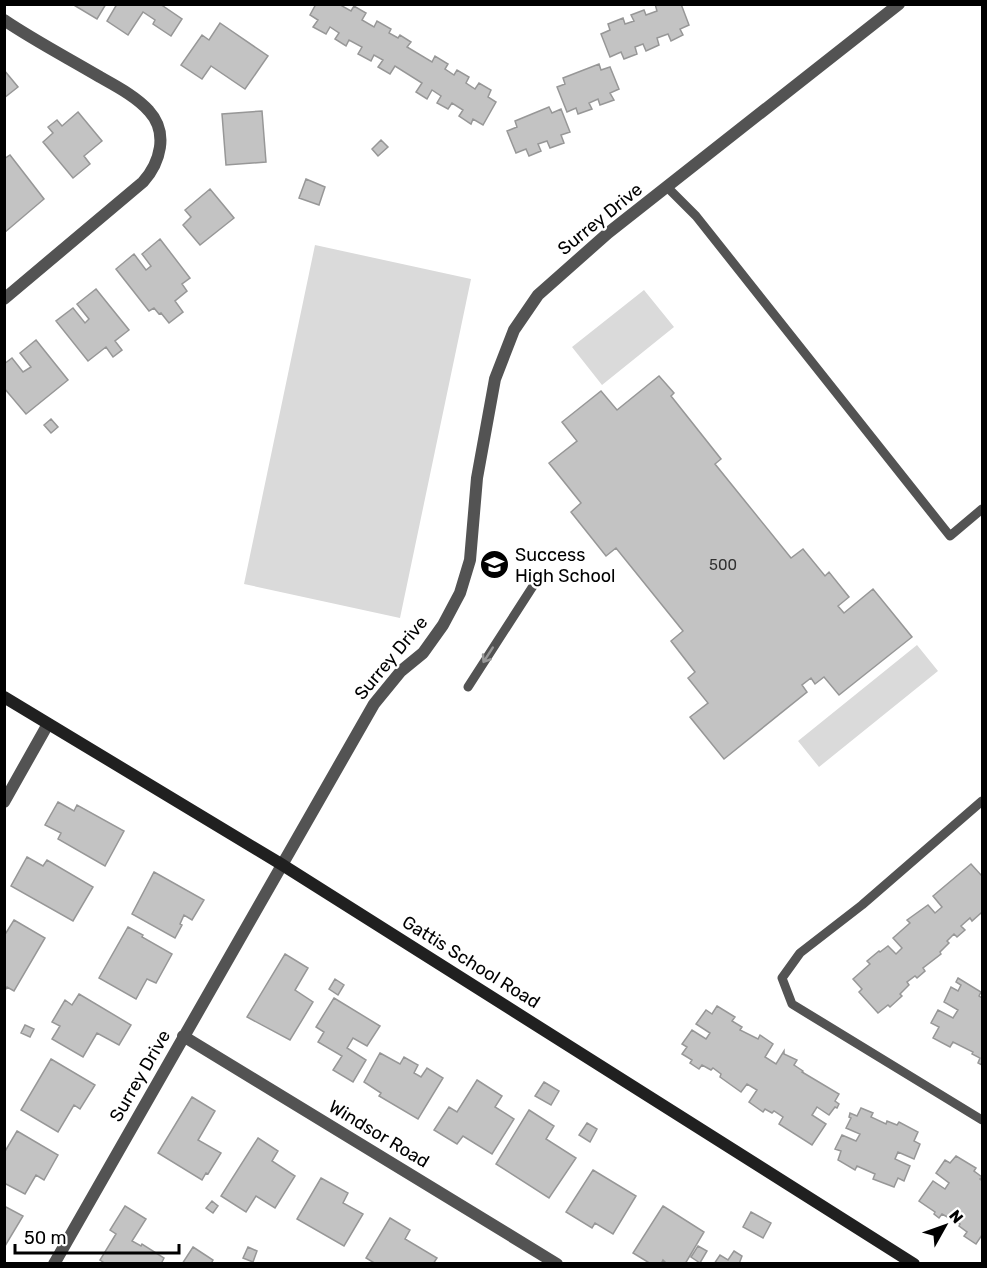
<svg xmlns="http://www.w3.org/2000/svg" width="987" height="1268" viewBox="0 0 987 1268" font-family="Rubik,sans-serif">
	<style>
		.green { fill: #dadada }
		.building { fill: #c3c3c3; stroke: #979797; stroke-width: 1.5 }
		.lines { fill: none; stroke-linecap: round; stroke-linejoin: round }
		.service { stroke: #535353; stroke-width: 9 }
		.minor { stroke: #535353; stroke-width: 12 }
		.secondary { stroke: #202020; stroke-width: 12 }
		.oneway { stroke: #989898 }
		.labels { text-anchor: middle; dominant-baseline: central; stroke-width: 5; stroke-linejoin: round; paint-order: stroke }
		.number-label { font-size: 15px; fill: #313131 }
		.street-label { font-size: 18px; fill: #000; stroke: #fff }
		.poi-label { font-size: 18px; fill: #000; stroke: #fff; text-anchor: start }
	</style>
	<rect width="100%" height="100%" fill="#fff"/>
	<!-- green -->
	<path class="green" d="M315,245L471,279L400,618L244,584Z
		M644,290L674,327L602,385L572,347Z
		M917,645L938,671L819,767L798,741Z"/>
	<!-- building -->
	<path class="building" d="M72,4H106L97,19Z
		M117,4H160L182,19L171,36L153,24L155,20L143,12L128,35L107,21Z
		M316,4H343L342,6L351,11L354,6L366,13L362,20L374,27L377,21L391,29L389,33L398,38L400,35L411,42L407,47L432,62L435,56L448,64L445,69L454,75L457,70L469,77L466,83L475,89L479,83L491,90L488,97L496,102L483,125L473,119L471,124L459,116L463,110L452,103L448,109L437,103L441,96L432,90L427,99L416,92L422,83L395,66L390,74L378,67L383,60L374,55L371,61L358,54L362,47L349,40L346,46L335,39L339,33L330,27L326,34L313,27L318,20L310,15Z
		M655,4H681L689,25L680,29L683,35L671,41L668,34L657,38L659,45L646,51L643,44L635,47L637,54L624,59L621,52L610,57L601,34L610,30L608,24L623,18L625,24L634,21L631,15L644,10L646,15L657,11Z
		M220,23L268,56L245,89L211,66L202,79L181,65L202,35L209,40Z
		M599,64L601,70L610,67L619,89L610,93L614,100L600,105L598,99L589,103L592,109L578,114L576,108L567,112L557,87L565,84L563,78Z
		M4,70L18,87L4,98Z
		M549,107L552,113L561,109L570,132L561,135L564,143L550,148L547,141L538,144L541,151L529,156L526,149L516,153L507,131L517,127L515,121Z
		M262,111L266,162L226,165L222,114Z
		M78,112L102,141L84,156L90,164L73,178L43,142L53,133L48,127L57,120L62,126Z
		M381,140L388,147L378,156L372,149Z
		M10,155L44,199L4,233V159Z
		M306,179L325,187L319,205L299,198Z
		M210,189L234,218L200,245L183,225L191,217L185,210Z
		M160,239L190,278L182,284L187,291L175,301L183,312L169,323L161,313L159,314L154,308L149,311L116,269L134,254L146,270L151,266L142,254Z
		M96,289L129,330L115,341L122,350L113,357L106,347L88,361L56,321L73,308L85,323L89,319L77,304Z
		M36,340L68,380L26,414L4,388V364L12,358L23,372L31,367L20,353Z
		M659,376L674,393L671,396L721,459L715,464L791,558L803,549L825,576L829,572L849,597L838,606L844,613L873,589L912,637L839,695L824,677L815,684L811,678L802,685L807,692L724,759L690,717L708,703L688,678L695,672L671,641L683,631L616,548L606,556L571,512L581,503L549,463L577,441L562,422L601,391L617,410Z
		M51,419L58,427L51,433L44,425Z
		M58,802L74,811L77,805L124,831L105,866L58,839L61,833L45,825Z
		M27,857L43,866L47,860L93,887L73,921L11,886Z
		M971,864L981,875L982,874V915L981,913L972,921L970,918L961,926L965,930L957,937L954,934L947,941L949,943L940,952L941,954L923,968L925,971L917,978L915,976L907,982L909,985L900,994L902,996L890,1007L888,1005L878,1013L859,992L862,989L853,979L870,964L867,961L879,951L880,952L888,946L896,954L902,948L893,938L910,923L907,920L928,905L935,913L942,907L933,896Z
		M154,872L204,900L192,920L184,915L180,924L182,925L175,938L132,914Z
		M14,920L45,938L14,991L7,987L4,992V936Z
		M128,927L143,935L142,937L172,954L156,983L147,979L136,999L99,978Z
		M285,954L308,968L295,990L313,1002L290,1040L247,1017Z
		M958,978L981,992L979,996L982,998V1065L978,1063L980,1058L972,1054L973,1052L953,1042L950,1047L933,1038L939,1027L931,1023L938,1010L953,1018L958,1010L944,1002L951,987L958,991L961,985L956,982Z
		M335,979L344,985L338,995L329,989Z
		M79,994L131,1025L119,1045L97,1033L83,1057L52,1039L60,1026L52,1022L65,1000L72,1005Z
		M334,998L380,1026L367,1046L353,1038L347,1048L366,1060L353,1082L333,1070L342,1056L318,1042L324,1032L316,1027Z
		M717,1006L735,1017L732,1021L742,1027L740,1030L758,1039L760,1035L773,1044L765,1057L776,1064L784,1051V1054L797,1060L794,1065L803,1071L802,1072L839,1094L835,1101L839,1104L837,1108L835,1107L829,1115L817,1107L812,1115L826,1124L812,1145L779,1124L783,1117L774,1111L772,1113L765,1109L763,1112L749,1102L757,1090L747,1084L741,1092L720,1077L721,1074L713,1068L711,1070L702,1065L699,1069L690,1063L692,1060L682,1054L687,1047L682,1044L692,1030L706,1039L710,1033L696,1024L706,1010L712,1014Z
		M25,1025L34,1029L30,1037L21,1033Z
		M380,1053L400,1064L404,1057L418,1065L414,1073L421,1077L427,1068L443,1078L418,1119L379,1096L381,1093L364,1082Z
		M51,1059L95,1085L80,1109L74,1105L58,1132L21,1110Z
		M477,1080L502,1096L495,1107L514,1119L492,1154L463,1136L457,1144L434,1130L449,1107L457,1112Z
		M544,1082L559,1091L551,1105L535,1096Z
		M192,1097L215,1111L198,1140L221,1153L208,1174L206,1173L202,1180L158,1153Z
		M861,1108L873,1113L871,1117L886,1124L887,1121L897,1125L899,1122L918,1132L914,1141L920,1144L914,1159L898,1152L895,1159L910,1166L904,1181L898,1178L894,1187L873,1179L875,1174L857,1166L855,1170L838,1160L841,1151L835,1149L842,1135L856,1141L860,1134L846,1128L851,1118L849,1117L850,1113L857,1116Z
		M529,1110L554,1126L546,1139L576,1158L549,1198L496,1164Z
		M587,1123L597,1129L590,1142L579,1135Z
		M17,1131L58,1155L44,1180L36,1175L25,1194L4,1183V1153Z
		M258,1138L278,1151L272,1161L295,1176L275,1208L256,1196L246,1212L221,1196Z
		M956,1156L976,1168L974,1171L982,1177L980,1179L982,1181V1235L976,1244L964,1236L967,1232L959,1226L960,1224L942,1214L939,1218L934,1214L935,1212L919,1201L933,1181L945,1189L949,1183L936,1173L945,1160L950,1163Z
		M593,1170L636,1196L613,1234L595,1223L592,1228L566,1212Z
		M321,1178L348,1193L343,1203L363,1214L344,1246L297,1219Z
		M212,1201L218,1206L213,1213L206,1208Z
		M4,1206L23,1216L5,1246H4Z
		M125,1206L146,1219L132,1241L141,1246L142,1244L164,1258L161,1264H106L100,1260L116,1234L110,1230Z
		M663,1206L704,1232L685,1264H667L663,1260L661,1264H651L633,1253Z
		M751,1212L771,1223L763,1238L743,1227Z
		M390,1218L410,1230L405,1239L437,1258L433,1264H376L366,1258Z
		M698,1246L707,1251L700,1263L691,1257Z
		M193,1247L213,1260L211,1264H182Z
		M248,1247L257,1251L253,1262L243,1258Z
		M734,1251L742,1256L739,1264H714L720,1255L728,1260Z"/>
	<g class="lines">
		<!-- service -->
		<path class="service" d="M667,187L696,216L950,536L982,509
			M468,687L535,583
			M982,801L862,905L800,953L782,978L792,1004L982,1120"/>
		<!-- minor -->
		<path class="minor" d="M4,20C35,41 68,58 100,77C116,86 137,97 149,111C169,133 160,163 143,182L4,299
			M4,802L48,724
			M183,1036L557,1264
			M54,1264L374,704L401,671L423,653L443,625L460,593L470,560L477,478L495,379L514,330L538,295L608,233L899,4"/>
		<!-- secondary -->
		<path class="secondary" d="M4,697L281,864L914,1264"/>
	</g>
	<!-- one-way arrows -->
	<defs><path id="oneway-shaft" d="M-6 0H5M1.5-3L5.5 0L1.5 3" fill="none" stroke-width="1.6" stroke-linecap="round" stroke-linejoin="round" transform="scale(1.5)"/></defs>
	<use class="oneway" href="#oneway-shaft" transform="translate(488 655) rotate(123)"/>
	<!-- icons -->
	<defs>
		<symbol id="school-disc" viewBox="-11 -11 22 22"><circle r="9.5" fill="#000" stroke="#fff"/><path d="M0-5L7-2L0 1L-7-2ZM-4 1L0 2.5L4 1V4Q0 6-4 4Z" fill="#fff"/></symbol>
	</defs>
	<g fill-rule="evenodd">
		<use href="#school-disc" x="478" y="548" width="33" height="33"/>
	</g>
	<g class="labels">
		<!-- number labels -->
		<g class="number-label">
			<text x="723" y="565">500</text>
		</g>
		<!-- street labels -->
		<g class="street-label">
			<text transform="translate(600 219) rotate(-39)">Surrey Drive</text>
			<text transform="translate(391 658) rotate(-50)">Surrey Drive</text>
			<text transform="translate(471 962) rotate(32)">Gattis School Road</text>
			<text transform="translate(140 1076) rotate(-60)">Surrey Drive</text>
			<text transform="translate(379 1134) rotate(31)">Windsor Road</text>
		</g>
		<!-- poi labels -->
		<g class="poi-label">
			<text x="515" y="555">Success<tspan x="515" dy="21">High School</tspan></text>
		</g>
	</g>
	<!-- border -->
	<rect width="987" height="1268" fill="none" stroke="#000000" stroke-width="12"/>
	<!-- north arrow -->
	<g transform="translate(945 1226) rotate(50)" stroke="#ffffff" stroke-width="4.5" paint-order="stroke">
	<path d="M0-4.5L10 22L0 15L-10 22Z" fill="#000000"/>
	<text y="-9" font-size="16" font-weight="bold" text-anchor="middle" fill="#000000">N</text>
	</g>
	<!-- scale -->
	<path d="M15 1244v9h164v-9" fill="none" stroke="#000000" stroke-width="3"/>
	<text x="24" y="1244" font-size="18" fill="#000000" stroke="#ffffff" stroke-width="4.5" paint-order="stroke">50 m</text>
</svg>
